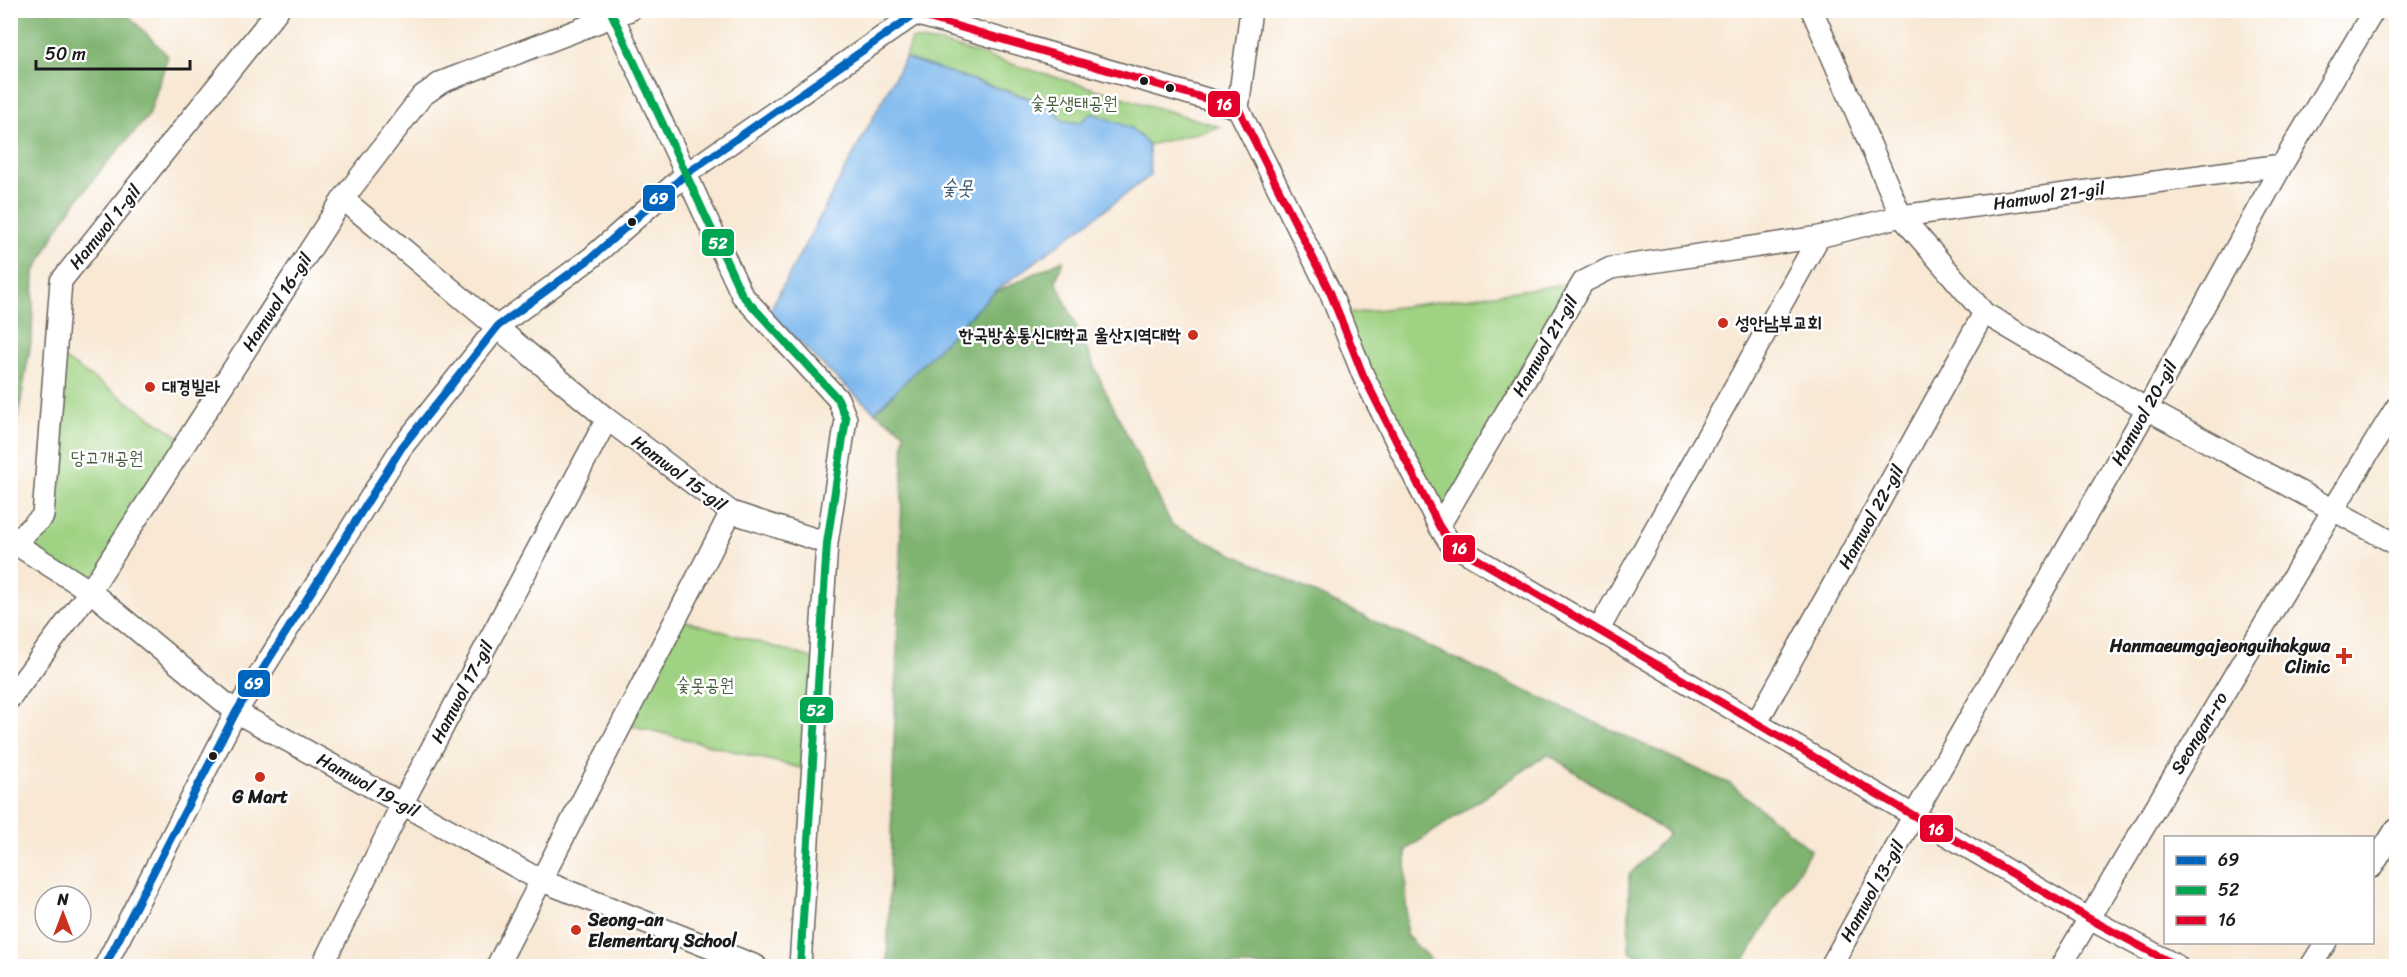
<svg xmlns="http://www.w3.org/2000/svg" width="2407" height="977" viewBox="0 0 2407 977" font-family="Sriracha,'Poor Story',sans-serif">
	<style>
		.green { fill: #9fd282; stroke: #5e774f; stroke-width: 1.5 }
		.forest { fill: #7fb470; stroke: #4e6846; stroke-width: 1.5 }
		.water { fill: #7cb7ed; stroke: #4c6a84; stroke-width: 1.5 }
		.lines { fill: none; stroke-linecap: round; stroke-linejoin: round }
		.minor-casing { stroke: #69635c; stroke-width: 24 }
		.minor { stroke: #fff; stroke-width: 21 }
		.bus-1-casing { stroke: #fff; stroke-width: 12 }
		.bus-2-casing { stroke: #fff; stroke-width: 12 }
		.bus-3-casing { stroke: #fff; stroke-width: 12 }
		.bus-1 { stroke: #0065bd; stroke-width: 8 }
		.bus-2 { stroke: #00a651; stroke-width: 8 }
		.bus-3 { stroke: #e4002b; stroke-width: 8 }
		.bus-dot { fill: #1c1c1c; stroke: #fff; stroke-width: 2 }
		.poi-dot { fill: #c8321e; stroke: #fff; stroke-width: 2 }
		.labels { text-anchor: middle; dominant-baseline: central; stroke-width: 5; stroke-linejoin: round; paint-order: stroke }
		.park-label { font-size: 18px; fill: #4a5c40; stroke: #fff }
		.street-label { font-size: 18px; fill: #1c1c1c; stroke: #fff }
		.poi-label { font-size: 18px; font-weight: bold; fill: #1c1c1c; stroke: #fff; text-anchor: start }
		.water-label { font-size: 20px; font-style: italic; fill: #425a70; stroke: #fff }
		.line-badge { stroke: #fff; stroke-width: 2 }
		.badge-label { font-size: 16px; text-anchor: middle; font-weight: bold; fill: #fff }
	</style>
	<rect width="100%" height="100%" fill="#fff"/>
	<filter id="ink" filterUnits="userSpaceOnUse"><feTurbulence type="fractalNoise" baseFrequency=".0167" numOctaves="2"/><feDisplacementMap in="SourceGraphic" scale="12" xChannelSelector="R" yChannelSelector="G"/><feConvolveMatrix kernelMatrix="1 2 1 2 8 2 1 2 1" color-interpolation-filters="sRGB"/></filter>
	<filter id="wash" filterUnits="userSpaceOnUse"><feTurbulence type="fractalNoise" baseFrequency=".008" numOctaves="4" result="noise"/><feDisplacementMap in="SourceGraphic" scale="24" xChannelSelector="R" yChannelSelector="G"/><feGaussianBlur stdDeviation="1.35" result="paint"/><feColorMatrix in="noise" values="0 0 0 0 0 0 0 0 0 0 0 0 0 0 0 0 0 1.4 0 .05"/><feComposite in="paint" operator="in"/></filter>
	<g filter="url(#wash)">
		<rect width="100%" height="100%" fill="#f8e8d4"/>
		<!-- green -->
		<path class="green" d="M911,39L942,43L1221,127L1149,145L1131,128L1063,121L1049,104L905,58Z
			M1583,282L1439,526L1339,315Z
			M56,353L187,442L90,591L18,545L43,515Z
			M676,618L819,660L812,771L622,723Z"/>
		<!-- forest -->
		<path class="forest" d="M11,10L124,11L168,56L149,115L100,171L72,207L56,231L34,274L32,336L11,457Z
			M1063,260L1056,281L1104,388L1172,525L1386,627L1730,784L1811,850L1741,966H1652L1629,950V875L1669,834L1548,754L1406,850V935L1437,966H887L904,432L875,412L992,294Z"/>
		<!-- water -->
		<path class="water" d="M905,58L1049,105L1063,121L1079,123L1092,113L1131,128L1149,145L1150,176L992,294L875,412L834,376L769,312Z"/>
	</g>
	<g filter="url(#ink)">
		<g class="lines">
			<defs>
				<path id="minor" d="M610,10L742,295L838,399L846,419L827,543L800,966
					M1812,10L1901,216L1984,313L2147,409L2396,544
					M915,14L1238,108L1330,292L1363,375L1439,526L1450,543L2088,918L2177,966
					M1238,108L1251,10
					M343,199L607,419L731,512L827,543
					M1439,526L1583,282L1611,268L1819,237L1901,216L2282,165
					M14,543L90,591L236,712L540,880L756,966
					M10,547L43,516L61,281L278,10
					M1599,629L1819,237
					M10,698L90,591L343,199L422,96L442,82L630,10
					M1757,722L1984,313
					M2372,867L2396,829
					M105,966L236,712L402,447L498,326L591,258L686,174L915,14L916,10
					M322,966L402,804L607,419
					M497,966L731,512
					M1831,966L1914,815L2147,409L2282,165L2374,10
					M2061,966L2333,510L2396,408
					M2311,966L2326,942"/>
			</defs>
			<!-- minor casing -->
			<use href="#minor" class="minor-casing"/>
			<!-- minor -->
			<use href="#minor" class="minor"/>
			<defs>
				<path id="bus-1" d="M105,966L236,712L402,447L498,326L591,258L686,174L915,14L916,10"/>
				<path id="bus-2" d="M610,10L742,295L838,399L846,419L827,543L800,966"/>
				<path id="bus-3" d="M915,14L1238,108L1330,292L1363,375L1439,526L1450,543L2088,918L2177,966"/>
			</defs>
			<!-- bus-1 casing -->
			<use href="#bus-1" class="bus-1-casing"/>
			<!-- bus-2 casing -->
			<use href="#bus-2" class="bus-2-casing"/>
			<!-- bus-3 casing -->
			<use href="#bus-3" class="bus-3-casing"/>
			<!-- bus-1 -->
			<use href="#bus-1" class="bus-1"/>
			<!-- bus-2 -->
			<use href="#bus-2" class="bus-2"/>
			<!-- bus-3 -->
			<use href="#bus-3" class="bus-3"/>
		</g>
	</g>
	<!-- markers -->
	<g class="bus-dot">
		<circle cx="1144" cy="81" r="5"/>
		<circle cx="1170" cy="88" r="5"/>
		<circle cx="632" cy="222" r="5"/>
		<circle cx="213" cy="756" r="5"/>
	</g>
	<g class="poi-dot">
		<circle cx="1723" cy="323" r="6"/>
		<circle cx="1193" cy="335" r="6"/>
		<circle cx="150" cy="387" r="6"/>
		<path d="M2341 647h6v6h6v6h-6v6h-6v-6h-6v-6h6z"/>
		<circle cx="260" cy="777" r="6"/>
		<circle cx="576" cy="930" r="6"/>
	</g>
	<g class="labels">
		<!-- park labels -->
		<g class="park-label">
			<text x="1074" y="103">숯못생태공원</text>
			<text x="107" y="458">당고개공원</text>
			<text x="705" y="685">숯못공원</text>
		</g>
		<!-- street labels -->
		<g class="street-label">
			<text transform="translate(2049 196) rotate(-8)">Hamwol 21-gil</text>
			<text transform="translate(105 227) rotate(-51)">Hamwol 1-gil</text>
			<text transform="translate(277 302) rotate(-57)">Hamwol 16-gil</text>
			<text transform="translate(1545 346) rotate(-60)">Hamwol 21-gil</text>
			<text transform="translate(2144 413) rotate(-61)">Hamwol 20-gil</text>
			<text transform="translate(679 473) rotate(37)">Hamwol 15-gil</text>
			<text transform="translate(1871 517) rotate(-61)">Hamwol 22-gil</text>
			<text transform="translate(462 692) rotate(-62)">Hamwol 17-gil</text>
			<text transform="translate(2199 733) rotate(-59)">Seongan-ro</text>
			<text transform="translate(368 785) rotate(29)">Hamwol 19-gil</text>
			<text transform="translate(1872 891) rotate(-61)">Hamwol 13-gil</text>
		</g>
		<!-- poi labels -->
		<g class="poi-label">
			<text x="1735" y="323">성안남부교회</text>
			<text x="1181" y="335" text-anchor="end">한국방송통신대학교 울산지역대학</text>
			<text x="162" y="387">대경빌라</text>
			<text x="2330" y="646" text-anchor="end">Hanmaeumgajeonguihakgwa<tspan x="2330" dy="21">Clinic</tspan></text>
			<text x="260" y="797" text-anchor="middle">G Mart</text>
			<text x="588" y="920">Seong-an<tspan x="588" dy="21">Elementary School</tspan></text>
		</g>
		<!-- water labels -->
		<g class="water-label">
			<text x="957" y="187">숯못</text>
		</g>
	</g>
	<g class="line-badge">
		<rect x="1207" y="90" width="34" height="28" rx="6" fill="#e4002b"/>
		<rect x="642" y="184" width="34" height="28" rx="6" fill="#0065bd"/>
		<rect x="701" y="228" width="34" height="29" rx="6" fill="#00a651"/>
		<rect x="1442" y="534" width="34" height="29" rx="6" fill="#e4002b"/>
		<rect x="237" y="669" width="34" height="29" rx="6" fill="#0065bd"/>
		<rect x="799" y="696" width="35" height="28" rx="6" fill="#00a651"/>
		<rect x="1919" y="814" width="35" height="29" rx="6" fill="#e4002b"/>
	</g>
	<g class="badge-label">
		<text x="1224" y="110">16</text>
		<text x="659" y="204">69</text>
		<text x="718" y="249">52</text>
		<text x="1459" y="554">16</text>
		<text x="254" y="689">69</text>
		<text x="816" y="716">52</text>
		<text x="1936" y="835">16</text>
	</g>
	<!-- margin -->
	<rect width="2407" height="977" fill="none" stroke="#fff" stroke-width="36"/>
	<!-- legend -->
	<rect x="2164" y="836" width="210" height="108" fill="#ffffff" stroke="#a4a4a4" stroke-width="1.5"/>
	<rect x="2176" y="856" width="30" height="9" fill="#0065bd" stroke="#a4a4a4" stroke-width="1.5"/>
	<text x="2218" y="866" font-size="18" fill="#1c1c1c">69</text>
	<rect x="2176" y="886" width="30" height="9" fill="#00a651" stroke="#a4a4a4" stroke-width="1.5"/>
	<text x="2218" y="896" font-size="18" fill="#1c1c1c">52</text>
	<rect x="2176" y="916" width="30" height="9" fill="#e4002b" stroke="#a4a4a4" stroke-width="1.5"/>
	<text x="2218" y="926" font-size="18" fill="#1c1c1c">16</text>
	<!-- north arrow -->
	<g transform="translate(63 914)"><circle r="28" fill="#ffffff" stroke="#a4a4a4" stroke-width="1.5"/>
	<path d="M0-4.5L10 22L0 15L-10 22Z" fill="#c8321e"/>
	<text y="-9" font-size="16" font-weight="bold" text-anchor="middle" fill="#1c1c1c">N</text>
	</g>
	<!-- scale -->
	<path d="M36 60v9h154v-9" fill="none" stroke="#1c1c1c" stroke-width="3"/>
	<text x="45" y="60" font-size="18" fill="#1c1c1c" stroke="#ffffff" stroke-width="4.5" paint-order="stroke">50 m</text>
</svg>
